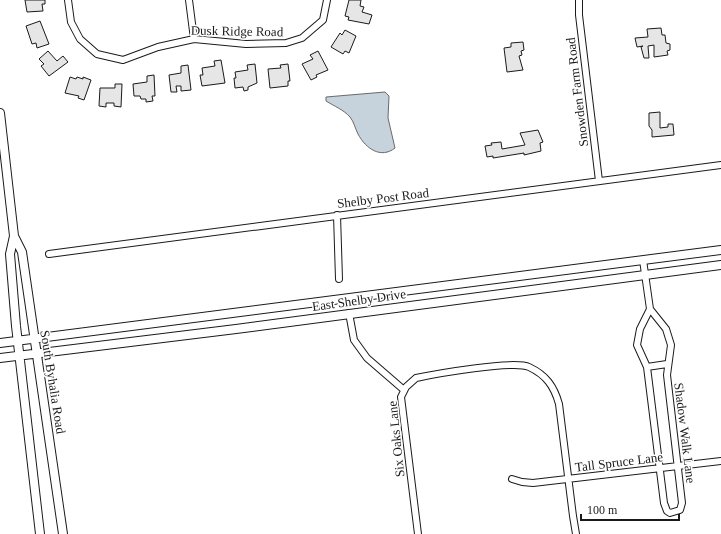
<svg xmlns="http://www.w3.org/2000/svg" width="721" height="534" viewBox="0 0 721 534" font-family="Georgia,serif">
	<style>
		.water { fill: #c6d2dc; stroke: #6a6a6a }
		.building { fill: #e6e6e6; stroke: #1a1a1a }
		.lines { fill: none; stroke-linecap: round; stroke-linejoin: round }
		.street-casing { stroke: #1a1a1a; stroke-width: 8 }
		.secondary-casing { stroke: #1a1a1a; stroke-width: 10 }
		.street { stroke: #fff; stroke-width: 6 }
		.secondary { stroke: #fff; stroke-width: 8 }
		.labels { text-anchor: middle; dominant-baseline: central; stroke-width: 3; stroke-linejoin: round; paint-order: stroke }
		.street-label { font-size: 13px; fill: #1a1a1a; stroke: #fff }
	</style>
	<rect width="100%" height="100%" fill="#fff"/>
	<!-- water -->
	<path class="water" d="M385,92L389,96L388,118L395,148C381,159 366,149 358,134C355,128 354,122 350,117C344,110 334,106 326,101V97Z"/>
	<!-- building -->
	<path class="building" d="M25,0H45V4H42L43,11L27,12Z
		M349,0H361L360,6L364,7L362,12L372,15L369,24L348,20L349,17L345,16Z
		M40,21L49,44L37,48L36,43L32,44L26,26Z
		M661,28L662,35H665L666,43L670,44V50L667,51L668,55L654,57V45L648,46L649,58H644L641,47L643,46L637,47L635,38L648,37L647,29Z
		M345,30L356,36L349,53L345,51L343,54L331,47L340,33L342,35Z
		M523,42L524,50L521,51L522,55L519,56L523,70L507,72L504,48L511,47V43Z
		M48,51L57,61L63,56L68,62L49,76L41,66L44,64L39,59Z
		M318,51L328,70L316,75L317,77L311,80L302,64L313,59L310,55Z
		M221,60L225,83L202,86L200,75H203L202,68L215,66L214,61Z
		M255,64L257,83L248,87V90L244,91L243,87L235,88L234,78H236L235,72L248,70L247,65Z
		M288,64L290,81H288V86L270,88L268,69L281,68L280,65Z
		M188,65L191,90L181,91V86H176L177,92H171L169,75L181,73V66Z
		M154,75L155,96H152L153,101L146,102V99H141L140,96H134L133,84L147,82V76Z
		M70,77L76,79L77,77L83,79V77L91,80L84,100L78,98L79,96L65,93Z
		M115,84H122L121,107L114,106V103H106V107L99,106L100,88H115Z
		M660,112V128L668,127V124H673L674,135L652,137V130L649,126V113Z
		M538,130L543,142L540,143L541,151L524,155V153L493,158V156L487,157L485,146L492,145L491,143L501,142L502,149L525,145L520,133Z"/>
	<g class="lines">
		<defs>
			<path id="street" d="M68,0L71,22L80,39L97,54L123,60L158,47L194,39L246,44L286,43L302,38L323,20L327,0
				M189,0L194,39
				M579,0V15L599,181
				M337,215L339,279
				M49,254L721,165
				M643,260L650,309L666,329L671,345L667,375L682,503L680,510L670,513L667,511L664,503L647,367L637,345L640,329L650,309
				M349,313L354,340L367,358L404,390
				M647,367L667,364
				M512,479L522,482L533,483L721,461
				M418,534L401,397L406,387L416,378C435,374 514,360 529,367C546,375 554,386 559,404L573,516L576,534"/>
			<path id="secondary" d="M0,113L14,236L10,254L16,326L40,534
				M14,236L22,252L63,534
				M0,343L721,250
				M0,358L236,329L721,265"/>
		</defs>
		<!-- street casing -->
		<use href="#street" class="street-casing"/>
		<!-- secondary casing -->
		<use href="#secondary" class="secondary-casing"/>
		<!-- street -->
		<use href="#street" class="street"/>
		<!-- secondary -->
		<use href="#secondary" class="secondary"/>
	</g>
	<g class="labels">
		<!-- street labels -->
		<g class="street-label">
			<text transform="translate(237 31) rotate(1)">Dusk Ridge Road</text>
			<text transform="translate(577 92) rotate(-97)">Snowden Farm Road</text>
			<text transform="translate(383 198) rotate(-7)">Shelby Post Road</text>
			<text transform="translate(359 300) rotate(-8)">East Shelby Drive</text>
			<text transform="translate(53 382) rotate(81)">South Byhalia Road</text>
			<text transform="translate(685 433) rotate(83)">Shadow Walk Lane</text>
			<text transform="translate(396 439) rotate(-96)">Six Oaks Lane</text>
			<text transform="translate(619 462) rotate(-7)">Tall Spruce Lane</text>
		</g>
	</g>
	<!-- scale -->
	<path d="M581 514v6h98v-6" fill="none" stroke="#1a1a1a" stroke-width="2"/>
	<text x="587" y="514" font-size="12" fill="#1a1a1a" stroke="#ffffff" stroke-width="3" paint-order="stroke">100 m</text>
</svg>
